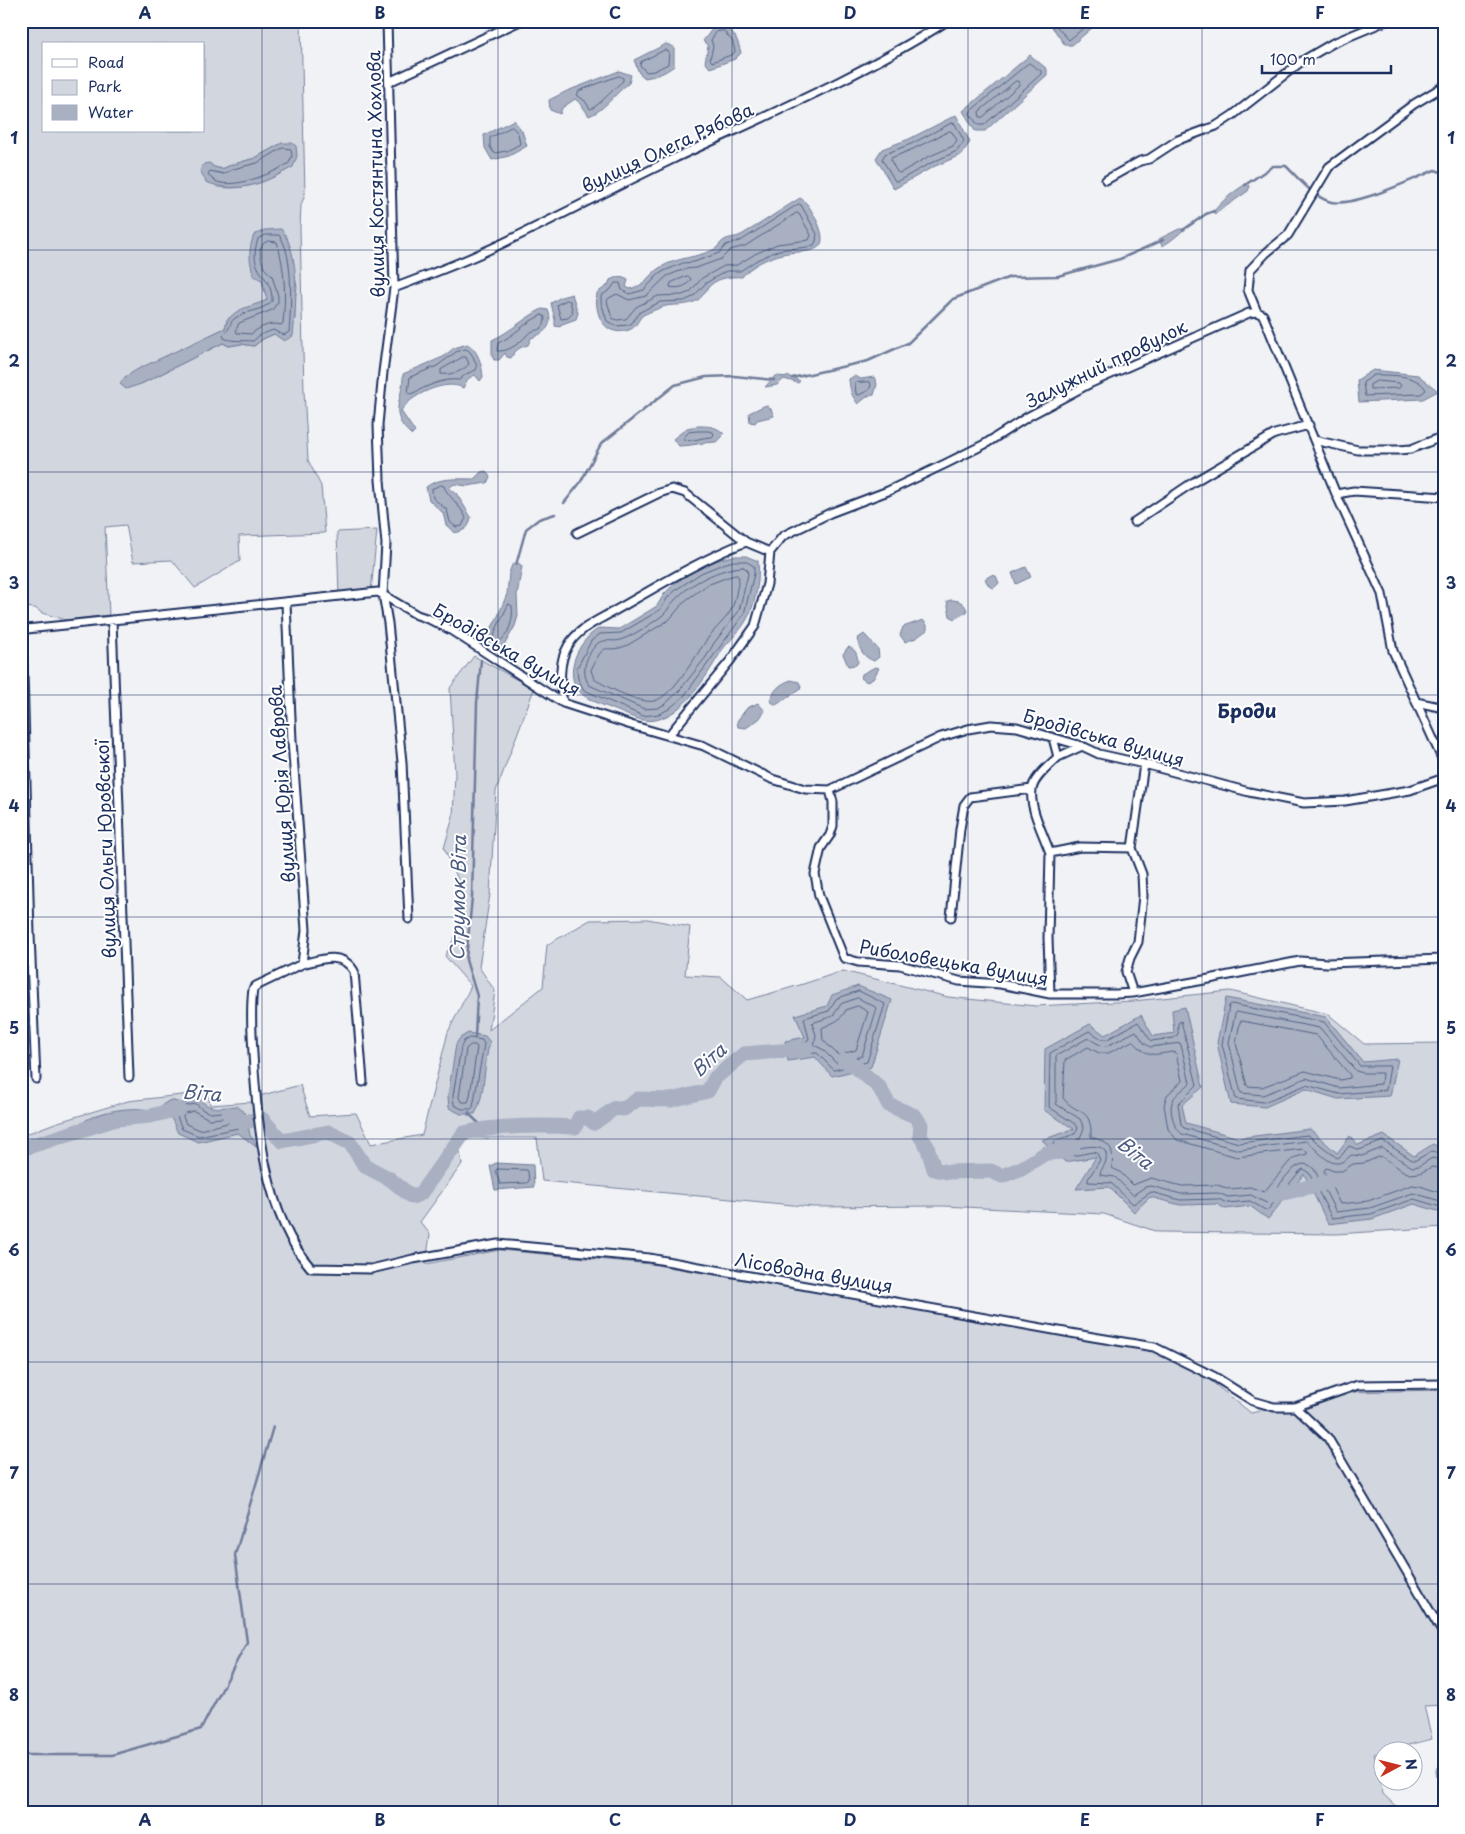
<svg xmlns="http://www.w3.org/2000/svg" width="1465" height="1834" viewBox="0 0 1465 1834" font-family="'Playpen Sans',sans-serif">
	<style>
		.green { fill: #d2d6df; stroke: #76829e; fill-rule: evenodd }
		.water { fill: #a8b0c2; stroke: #707c9a }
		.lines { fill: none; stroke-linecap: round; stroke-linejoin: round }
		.shore { stroke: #536386; stroke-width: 1 }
		.stream { stroke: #707c9a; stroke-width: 2.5 }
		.river { stroke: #a8b0c2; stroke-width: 15 }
		.street-casing { stroke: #1b2f5e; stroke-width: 11 }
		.street { stroke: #fff; stroke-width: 7 }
		.grid { fill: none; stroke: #1b2f5e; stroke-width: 1; stroke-opacity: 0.55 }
		.labels { text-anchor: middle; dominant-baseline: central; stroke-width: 4; stroke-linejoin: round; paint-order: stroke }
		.street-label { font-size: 18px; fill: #1b2f5e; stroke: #fff }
		.neighbourhood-label { font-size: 19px; font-weight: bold; fill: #1b2f5e; stroke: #fff }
		.water-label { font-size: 19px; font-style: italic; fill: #4c5c81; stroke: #fff }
		.neatline { fill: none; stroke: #1b2f5e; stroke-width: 2 }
		.grid-label { font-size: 16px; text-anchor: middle; font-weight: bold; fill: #1b2f5e }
	</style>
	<rect width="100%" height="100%" fill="#f1f2f5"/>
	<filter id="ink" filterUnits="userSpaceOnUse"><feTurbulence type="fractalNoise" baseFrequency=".02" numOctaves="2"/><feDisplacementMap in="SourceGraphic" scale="10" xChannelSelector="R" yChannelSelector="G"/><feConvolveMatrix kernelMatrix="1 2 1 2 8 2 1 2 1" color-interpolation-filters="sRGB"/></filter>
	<g filter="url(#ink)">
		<!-- green -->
		<path class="green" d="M21,21H301L305,194L301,205L300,228L304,391L308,460L321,486L325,533L239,536L240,561L195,588L172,560L133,562L126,525L105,527L109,615L66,620L42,613L35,608L21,607ZM44,44H204V131H44ZM282,143L293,166C268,181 247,191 217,187L209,163L214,167L222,169L231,165L255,158ZM281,229L287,237L297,287L295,298V319L274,334L263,339L254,346L241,344L229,346L223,343L141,384L125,377L225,328L227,319L267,300L262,280Z
			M377,530L371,592L339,596L337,532Z
			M474,656L534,689L496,791L490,894L479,967L495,991L489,1030L543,987L547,945L590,920L648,919L690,927L685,975L721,977L747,1000L800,985L843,971L948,997L1036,1006L1133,1001L1230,991L1328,1014L1364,1044L1444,1043V1227L1336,1234L1158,1232L1104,1214L943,1206L814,1207L542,1181L537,1138H466L459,1145L462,1164L420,1222L430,1234L426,1264L500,1250L651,1264L1177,1354L1251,1413L1345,1392L1444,1390V1705L1424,1706L1432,1739L1374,1754L1383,1794L1403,1813H21V1136L55,1123L128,1101L208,1092L210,1105L252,1102L260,1150L267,1153L259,1096L300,1085L310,1116L356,1113L371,1144L422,1135L448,1032L471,986L445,956L460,927L461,886L444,848L453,817L455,774L450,688Z"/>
		<!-- water -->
		<path class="water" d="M1056,21H1100L1072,45H1065L1050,24Z
			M723,25C735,31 738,41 741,53L735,59L710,68L705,62L708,46L703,41L713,28Z
			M666,44L674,47V66C665,73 657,76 645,78L639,73L634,60Z
			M1030,55L1047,69V75L985,131H975L963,111Z
			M619,71L631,75L629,83C615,93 605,110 589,116L581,104L575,99L562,108L560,114L550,110L549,100L567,91Z
			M956,115L970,142L961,155L933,167L894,189L876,158L882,149L909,139Z
			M514,120L522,131L527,146L509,156L492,160L485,148L484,135Z
			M282,143H292L296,146L297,156L293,167C264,183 239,195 206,182L200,170L204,164L209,163L214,167L222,169L231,165L255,158Z
			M1246,184L1250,186L1248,191L1215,214L1213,212C1223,200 1233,192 1246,184Z
			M800,198C808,202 814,215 818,223C833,258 803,249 783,254C769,257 750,266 742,277C730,276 715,278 707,289C703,295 700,300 694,302C683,307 670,303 660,308C655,310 646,313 642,316C637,321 637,327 629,330C604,338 594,314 597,293L608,285L610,280C616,277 621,276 628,280L626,287L630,289C646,286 648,274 661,267C678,257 697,258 715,249C718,247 720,243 723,241C728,237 735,238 741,235C761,224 780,210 800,198Z
			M281,229C301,253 296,307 293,336L284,341L274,334L263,339L254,346L241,344L229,346L223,343L141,384L126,389L120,384L125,377L138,369L225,328C230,308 249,308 267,300L262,280L254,276C249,260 248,250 254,235L265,230Z
			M1179,229H1184C1180,234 1167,244 1162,246L1159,239Z
			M572,294L578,313L576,319L562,324L560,327L555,326V320L551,303L561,297Z
			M542,309L548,310C554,326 545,333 531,338L528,345C520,347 515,350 511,358L507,357L505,353L499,360H494L492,356V340C510,332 524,318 542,309Z
			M467,344C478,349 482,365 483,377L480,381L475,375C464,380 468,381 463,388C446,378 409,396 401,411L415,432L412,435C386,414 404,399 403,374L443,357L454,348Z
			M1373,370L1418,375L1438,391L1423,399L1359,402L1357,380Z
			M775,376L790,377L800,381L798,383L784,379L777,385L765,387Z
			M854,376L861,379L874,377L877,384L874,395L868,396L858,404C851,395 850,390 849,379Z
			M766,405L771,409L774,416L757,420L755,423L750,422L749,413Z
			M697,426C708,426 717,426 724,434L716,442C703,442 692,446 679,446L673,439L687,428Z
			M486,471L490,477L487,483L467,486L454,484L449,488L456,493L471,517C469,528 466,530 455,533L446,525L443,513L429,500L426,487C439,477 458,479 474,479L481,472Z
			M733,556H746L758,561C760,582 755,610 742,627C736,635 728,642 722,650C709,672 688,709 662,718C646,725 630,716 615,710C606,706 587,700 581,693C565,678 574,652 587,638C590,634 595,631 599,628L619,629L657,606L664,594L674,584L698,568L721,559Z
			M517,562L522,566L517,595L518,616L515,626L506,642L499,650L489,644L490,631L498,616L507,594L509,573L512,565Z
			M1026,567L1031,577L1016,584L1012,573Z
			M991,575L996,576L999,583L994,588L989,586L985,579Z
			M951,600C959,600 966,603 967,612L954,619L950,616L947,601Z
			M923,620L927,625V630L916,638L905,642L900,635L903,627Z
			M864,634L878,649L879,657L874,661C863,657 860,650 857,639Z
			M848,647C856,649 857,654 858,662L856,665L848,666L843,654Z
			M875,667L879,668L873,679L867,682L861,678L862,674Z
			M791,680L799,682L801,686L800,689L776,705L770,701C774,689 780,684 791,680Z
			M758,703L765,711L759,719L746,728L738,727L737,721L747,708Z
			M858,986L892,1000L871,1067L832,1076L815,1057L788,1061L785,1041L805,1037L795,1015L827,1006L832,995Z
			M1226,998L1326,1017L1363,1062L1398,1059L1390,1096L1338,1099L1306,1089L1265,1107L1231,1104L1217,1043Z
			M1185,1007L1203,1087L1182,1105L1186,1123L1239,1138L1310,1129L1337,1153L1350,1136L1358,1145L1384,1135L1414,1156L1433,1144L1444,1150V1213L1414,1204L1372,1219L1328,1224L1304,1174L1268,1219L1250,1206L1225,1209L1217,1204L1180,1205L1150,1197L1134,1212L1109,1187L1076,1189L1096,1157L1065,1162L1042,1140L1074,1129L1044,1110L1045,1049L1090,1024L1105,1035L1141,1015L1153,1036L1174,1033L1172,1010Z
			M468,1033L485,1036L490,1042C483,1064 486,1094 475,1114H461L449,1108L448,1096L456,1044L460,1038Z
			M199,1098C210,1112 221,1107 237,1106L246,1114L250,1135L260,1150L238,1133L198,1142L178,1133L169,1113L106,1118L100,1131L92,1132L80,1125C93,1111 135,1105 153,1111L170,1100L181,1103Z
			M496,1163L533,1165L534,1187L495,1190L490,1166Z
			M1443,1762L1444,1779L1441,1780L1437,1776L1436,1770Z"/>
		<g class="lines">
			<!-- shore -->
			<path class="shore" d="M1057,21V27L1069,40L1092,21
				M724,31L733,42L735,52L731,55L712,62L710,59L713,46L711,40L716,32Z
				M665,50L669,52L668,64L654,71L647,72L643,69L640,65L641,62Z
				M1029,63L1041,71V74L984,125H978L970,114L971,111Z
				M619,76L623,78V81C615,87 597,108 590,109L585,101L577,95L579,91Z
				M1016,81L1019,82V85L983,117H980L979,112Z
				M952,123L955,124L964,141L957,151L931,163L898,181H895L882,159L885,154L911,144Z
				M512,127L518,133L520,144L507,151L494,153L490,147V138Z
				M950,131L952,132L957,140L953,146L928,157L900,173L897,172L891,161V158L913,149Z
				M283,148L291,149L292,156L289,163C274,173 220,197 208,174L210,171L224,174L233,169L257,163Z
				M799,204L801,205L817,234L816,241L814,245L808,247L779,250L757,260L740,271H726L706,283L693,297L684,301L660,302L640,312L632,323L628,325L616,326L607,321L601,302V296L611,289L615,283H620L622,290L629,294L644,290L658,275L664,271L683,263L694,262L719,253L726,245L742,240Z
				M797,213L799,214L811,235L809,240L777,244L755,254L737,265L724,266L702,278L690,292L682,295L658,296L636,307L626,319L617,320L612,318L607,301L609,298L617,294L629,300L646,296L667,276L685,269L696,268L721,259L730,250L745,246Z
				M266,235H279C294,253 291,310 289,332L284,335L273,330L260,335L253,341C243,340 232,342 224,338L223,335C231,329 229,323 234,319C245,310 262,312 272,301C273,273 246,274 258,239Z
				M268,241L277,242C285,269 286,295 283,323L281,325C270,322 260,327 251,334L237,333L236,330L239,323L272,310L278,302V296L272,276L264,268L261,258L260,250L263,244Z
				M688,276L691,279C687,287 678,289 670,287L671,283Z
				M567,300L570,301L573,313L568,318L561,319L557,305Z
				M542,315L545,317C545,334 534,327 527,335C519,344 508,352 497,351L498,343C514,336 525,322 542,315Z
				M466,349C472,351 475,361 477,367L476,370L466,374L459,380C442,378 426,387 411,394L408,393L410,377L437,366L456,352Z
				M463,357H466L469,364C462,372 451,375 441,374V370Z
				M1374,375C1390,375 1418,374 1426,390L1421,394L1365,396L1363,383Z
				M1377,381L1399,383L1401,386L1399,388L1370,389V385Z
				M870,382L871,385L869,390L859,395L856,394L855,383Z
				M698,431H708L713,432L714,435L712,437C703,437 691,442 684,440V437L689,432Z
				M441,485L444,486C446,494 461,506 466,518L462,526L456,527L450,522L447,510L433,498L432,489Z
				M734,561H745L754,566V574L744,614L684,696L669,709L659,714L643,716L584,690L578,679L577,668L591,641L600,634L621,633L660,610L668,597L677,589L701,573L723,564Z
				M743,567L747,569L748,574L739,611L714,643L706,657L679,691L665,704L658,708L644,709L589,685C581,672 585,658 595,646C603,636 613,644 623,639C634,635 654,622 663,615C668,611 670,604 675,600C690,583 720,568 743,567Z
				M737,575L739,578C737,587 736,599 732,608C727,619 716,627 708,638C697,653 674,696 654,701C640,704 607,687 594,679L591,670C607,636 603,656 628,645L669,620L686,600L707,585L728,577Z
				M509,604L512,606C514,618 509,637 497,643L494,640L495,632Z
				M859,991L885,1004L867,1062L834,1070L817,1053L792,1054V1045L805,1042L809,1039L804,1018L829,1011L836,999Z
				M858,998L877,1008L862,1056L836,1063L822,1049L814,1045L816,1035L812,1023L833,1016L841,1004Z
				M1231,1004L1324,1022L1360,1066H1390L1386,1090L1339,1094L1306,1085L1264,1102L1236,1099L1222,1044L1229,1006Z
				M858,1006L868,1012L856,1050L838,1055L823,1040L822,1028C833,1022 840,1022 846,1010Z
				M1236,1012L1320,1028L1356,1071L1363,1073H1382L1381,1084L1339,1088L1306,1078L1263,1095L1241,1093L1229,1043Z
				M1242,1021L1316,1035L1350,1075V1078L1340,1080L1305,1071L1262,1087L1247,1086L1236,1043L1240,1022Z
				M470,1038L482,1040L484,1044L473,1107L471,1109H462L454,1105L453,1096L461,1047L464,1041Z
				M1133,1041C1149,1058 1150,1055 1173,1052L1176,1053L1182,1081L1167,1095L1164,1105L1168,1129L1177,1140L1237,1157L1303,1149L1307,1152V1154L1296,1157L1290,1161L1264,1192L1250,1187L1230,1189L1217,1185L1182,1186L1151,1178L1133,1185L1120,1172L1112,1168C1114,1148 1111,1143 1091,1137C1092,1106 1077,1116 1063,1098L1065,1060L1088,1047L1099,1053H1108Z
				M471,1045H475L477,1047L470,1096L468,1102H463L460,1100L459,1097L466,1049Z
				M196,1104L203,1110L210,1113L235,1111L241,1117L243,1127L199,1136L182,1129L174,1109Z
				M194,1111L209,1119L232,1117L235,1121L200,1130L186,1124L183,1117L184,1114Z
				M1444,1155L1432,1151L1416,1160H1412L1383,1141L1359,1150L1349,1146L1341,1156L1337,1158L1308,1135L1239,1143L1184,1128L1181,1124L1178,1104L1197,1085L1181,1021L1178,1023V1034L1174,1038L1151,1041L1138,1022L1106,1040L1102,1039L1089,1031L1050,1053L1049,1107L1075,1124L1078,1128L1075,1134L1055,1141L1054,1144L1067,1157L1093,1152L1097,1153L1100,1160L1088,1179V1182L1111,1183L1133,1204L1151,1192L1180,1200L1218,1199L1227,1203L1250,1201L1267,1211L1299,1172L1303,1169L1309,1173L1332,1218L1371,1214L1414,1199L1444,1208
				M1444,1161L1432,1158L1419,1166L1412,1167L1382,1148L1362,1156L1351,1155C1333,1175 1322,1153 1306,1141L1239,1150L1182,1134C1174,1128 1168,1109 1173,1100C1176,1093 1185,1089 1190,1083L1181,1045L1180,1043L1150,1047L1144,1043L1136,1031L1107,1046L1100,1045L1088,1038L1056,1056V1104L1080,1119L1084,1128L1080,1138L1067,1144L1066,1147L1070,1150C1080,1148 1110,1139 1106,1160C1105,1166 1100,1170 1100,1175L1115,1177L1133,1195L1145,1187L1151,1186L1181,1194L1218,1193L1228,1197L1251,1195L1266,1203C1277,1192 1296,1150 1314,1169L1336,1212L1370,1208L1413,1193L1444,1202
				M497,1169L527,1170L528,1172L529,1181L527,1183L500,1184L496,1172Z
				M1444,1169L1432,1167L1420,1173L1410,1174L1403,1171L1381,1156L1364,1163L1353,1164L1342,1171H1334L1326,1168L1324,1171L1340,1204L1368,1201L1412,1185L1420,1186L1444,1194"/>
			<!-- stream -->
			<path class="stream" d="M1245,185L1273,166H1286C1298,178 1312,195 1328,201C1349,210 1413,179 1435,170L1444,173
				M1183,230L1206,214L1214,211
				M792,378L868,361L908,343L953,299L1010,277L1058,276L1120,259L1163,240
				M564,503L580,483L601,444L675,385L706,377L734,376L774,380
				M516,565L526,529L539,519L555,514
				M475,1037L477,996L466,960L472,897L477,703L481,660
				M469,1112V1114L485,1129
				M21,1755H112L201,1729L247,1642L235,1555L273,1427"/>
			<!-- river -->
			<path class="river" d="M844,1060L851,1063L879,1087L889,1105L915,1116L921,1125L920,1136L927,1146L934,1169L947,1172L991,1171L1002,1176L1022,1168L1046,1153L1067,1152L1073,1146
				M229,1114L242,1122L262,1119L282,1141L328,1132L350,1143L365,1166L390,1179L412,1197L420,1194L464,1133C501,1125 538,1125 575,1127L579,1118H588L594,1123L615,1108L624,1109L638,1099L671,1100L708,1091L715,1078L744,1054L805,1049
				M21,1149L116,1119L150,1116L179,1109
				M1271,1196L1329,1182"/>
			<defs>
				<path id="street" d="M387,21L394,288L383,372L378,425L380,480L386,544L383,594L388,623L402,762L409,919
					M389,82L520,21
					M1106,180L1140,161L1149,159L1178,140L1216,126L1233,115L1302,61L1333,43L1386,21
					M394,288C425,276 456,265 486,251C549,222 610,189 673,159C765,116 861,76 947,21
					M1257,312L1248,290L1250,270L1266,253L1288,235L1329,167L1414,104L1444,86
					M1314,440L1358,450H1398L1411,449L1444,436
					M1336,494L1354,491L1444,497
					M1134,522L1192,483L1275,434L1309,425
					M577,533L659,493L672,489L685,493L746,542
					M286,603L292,741L306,930L302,964L256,986L253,989C250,1010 252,1033 253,1054C257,1121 264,1215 311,1268L371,1269L413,1259L498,1244L649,1258L1093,1337L1154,1347L1215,1377L1253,1401L1274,1407H1295L1358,1385L1444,1384
					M112,620L129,1077
					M1416,702L1444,708
					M563,703C560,684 558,663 568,646C578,628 599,620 616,610C658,586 700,560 746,542L770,552L783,536L830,513L888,491L947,463L985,444L1029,416L1091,383L1249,313L1257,312L1263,315L1336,494L1382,594L1393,651L1444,763
					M669,735L730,661L755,626L767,584L770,552
					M1053,738L1058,757L1082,746
					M1058,757C1050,765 1033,778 1032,790C1029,808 1044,835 1050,853L1080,847L1132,848L1144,764
					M830,790L833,802V826L830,835L821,848L815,874L819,896L844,958L858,962L900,965L959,981L1000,984L1050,994H1116L1133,993L1204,980L1300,961L1327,963L1444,959
					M1132,848L1142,874L1143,896L1138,942L1130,958L1126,972L1133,993
					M951,917L960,829L964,805L970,797L1032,789
					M302,964C321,959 342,951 354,971L363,1082
					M1050,994L1048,938L1050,853
					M36,1079L30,935L22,634L23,630L27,629L378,592L417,615L429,619L449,629L563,703L631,725L704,746L772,779L805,789L830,790L941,737L968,729L991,725L1017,727L1082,746L1099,754L1144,764L1249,792L1304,803L1345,801L1410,790L1444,778
					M1295,1407L1328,1438L1444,1635"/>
			</defs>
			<!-- street casing -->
			<use href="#street" class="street-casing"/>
			<!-- street -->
			<use href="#street" class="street"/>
		</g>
	</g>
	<!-- grid -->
	<path class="grid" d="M262,21V1813M498,21V1813M732,21V1813M968,21V1813M1202,21V1813M21,250H1444M21,472H1444M21,695H1444M21,917H1444M21,1139H1444M21,1362H1444M21,1584H1444"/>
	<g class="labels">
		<!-- street labels -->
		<g class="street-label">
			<text transform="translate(667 147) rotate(-25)">вулиця Олега Рябова</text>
			<text transform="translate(375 174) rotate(-91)">вулиця Костянтина Хохлова</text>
			<text transform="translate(1106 363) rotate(-26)">Залужний провулок</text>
			<text transform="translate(507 649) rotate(30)">Бродівська вулиця</text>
			<text transform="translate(1104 737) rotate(16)">Бродівська вулиця</text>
			<text transform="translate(281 784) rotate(-94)">вулиця Юрія Лаврова</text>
			<text transform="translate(105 849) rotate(-92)">вулиця Ольги Юровської</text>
			<text transform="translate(954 962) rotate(10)">Риболовецька вулиця</text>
			<text transform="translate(814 1272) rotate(10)">Лісоводна вулиця</text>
		</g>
		<!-- neighbourhood labels -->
		<g class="neighbourhood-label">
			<text x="1247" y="710">Броди</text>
		</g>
		<!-- water labels -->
		<g class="water-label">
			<text transform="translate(457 898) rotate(-89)">Струмок Віта</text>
			<text transform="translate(708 1059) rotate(-42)">Віта</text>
			<text transform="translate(202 1092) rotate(5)">Віта</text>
			<text transform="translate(1136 1152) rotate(39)">Віта</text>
		</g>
	</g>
	<!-- margin -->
	<rect width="1465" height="1834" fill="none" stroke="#fff" stroke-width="55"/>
	<!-- legend -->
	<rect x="42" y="42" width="162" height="90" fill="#ffffff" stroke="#a4acbf"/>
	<rect x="52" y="59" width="25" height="8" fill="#ffffff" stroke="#a4acbf"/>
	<text x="88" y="68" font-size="15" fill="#1b2f5e">Road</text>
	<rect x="52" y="80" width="25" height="15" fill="#d2d6df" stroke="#a4acbf"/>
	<text x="88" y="92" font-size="15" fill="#1b2f5e">Park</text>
	<rect x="52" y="105" width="25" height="15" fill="#a8b0c2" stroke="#a4acbf"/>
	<text x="88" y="118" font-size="15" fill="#1b2f5e">Water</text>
	<!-- north arrow -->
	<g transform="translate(1398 1766) rotate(83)"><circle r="24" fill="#ffffff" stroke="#a4acbf"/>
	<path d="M0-4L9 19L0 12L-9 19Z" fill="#c8321e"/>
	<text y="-8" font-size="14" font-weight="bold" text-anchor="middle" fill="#1b2f5e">N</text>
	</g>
	<!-- scale -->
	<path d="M1262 65v8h129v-8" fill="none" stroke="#1b2f5e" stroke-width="2.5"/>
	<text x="1270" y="65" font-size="15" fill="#1b2f5e" stroke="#ffffff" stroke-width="4" paint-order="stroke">100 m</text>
	<rect x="28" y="28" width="1410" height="1778" class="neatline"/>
	<g class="grid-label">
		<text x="145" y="19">A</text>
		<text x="380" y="19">B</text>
		<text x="615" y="19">C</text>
		<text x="850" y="19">D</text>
		<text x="1085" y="19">E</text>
		<text x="1320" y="19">F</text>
		<text x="14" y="144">1</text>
		<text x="1451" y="144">1</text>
		<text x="14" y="367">2</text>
		<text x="1451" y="367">2</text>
		<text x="14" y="589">3</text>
		<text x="1451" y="589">3</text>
		<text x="14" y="812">4</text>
		<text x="1451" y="812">4</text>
		<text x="14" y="1034">5</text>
		<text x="1451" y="1034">5</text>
		<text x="14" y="1256">6</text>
		<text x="1451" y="1256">6</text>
		<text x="14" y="1479">7</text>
		<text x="1451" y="1479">7</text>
		<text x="14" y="1701">8</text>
		<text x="1451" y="1701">8</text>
		<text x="145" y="1826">A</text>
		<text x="380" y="1826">B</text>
		<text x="615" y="1826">C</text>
		<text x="850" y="1826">D</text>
		<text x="1085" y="1826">E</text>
		<text x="1320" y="1826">F</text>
	</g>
</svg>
